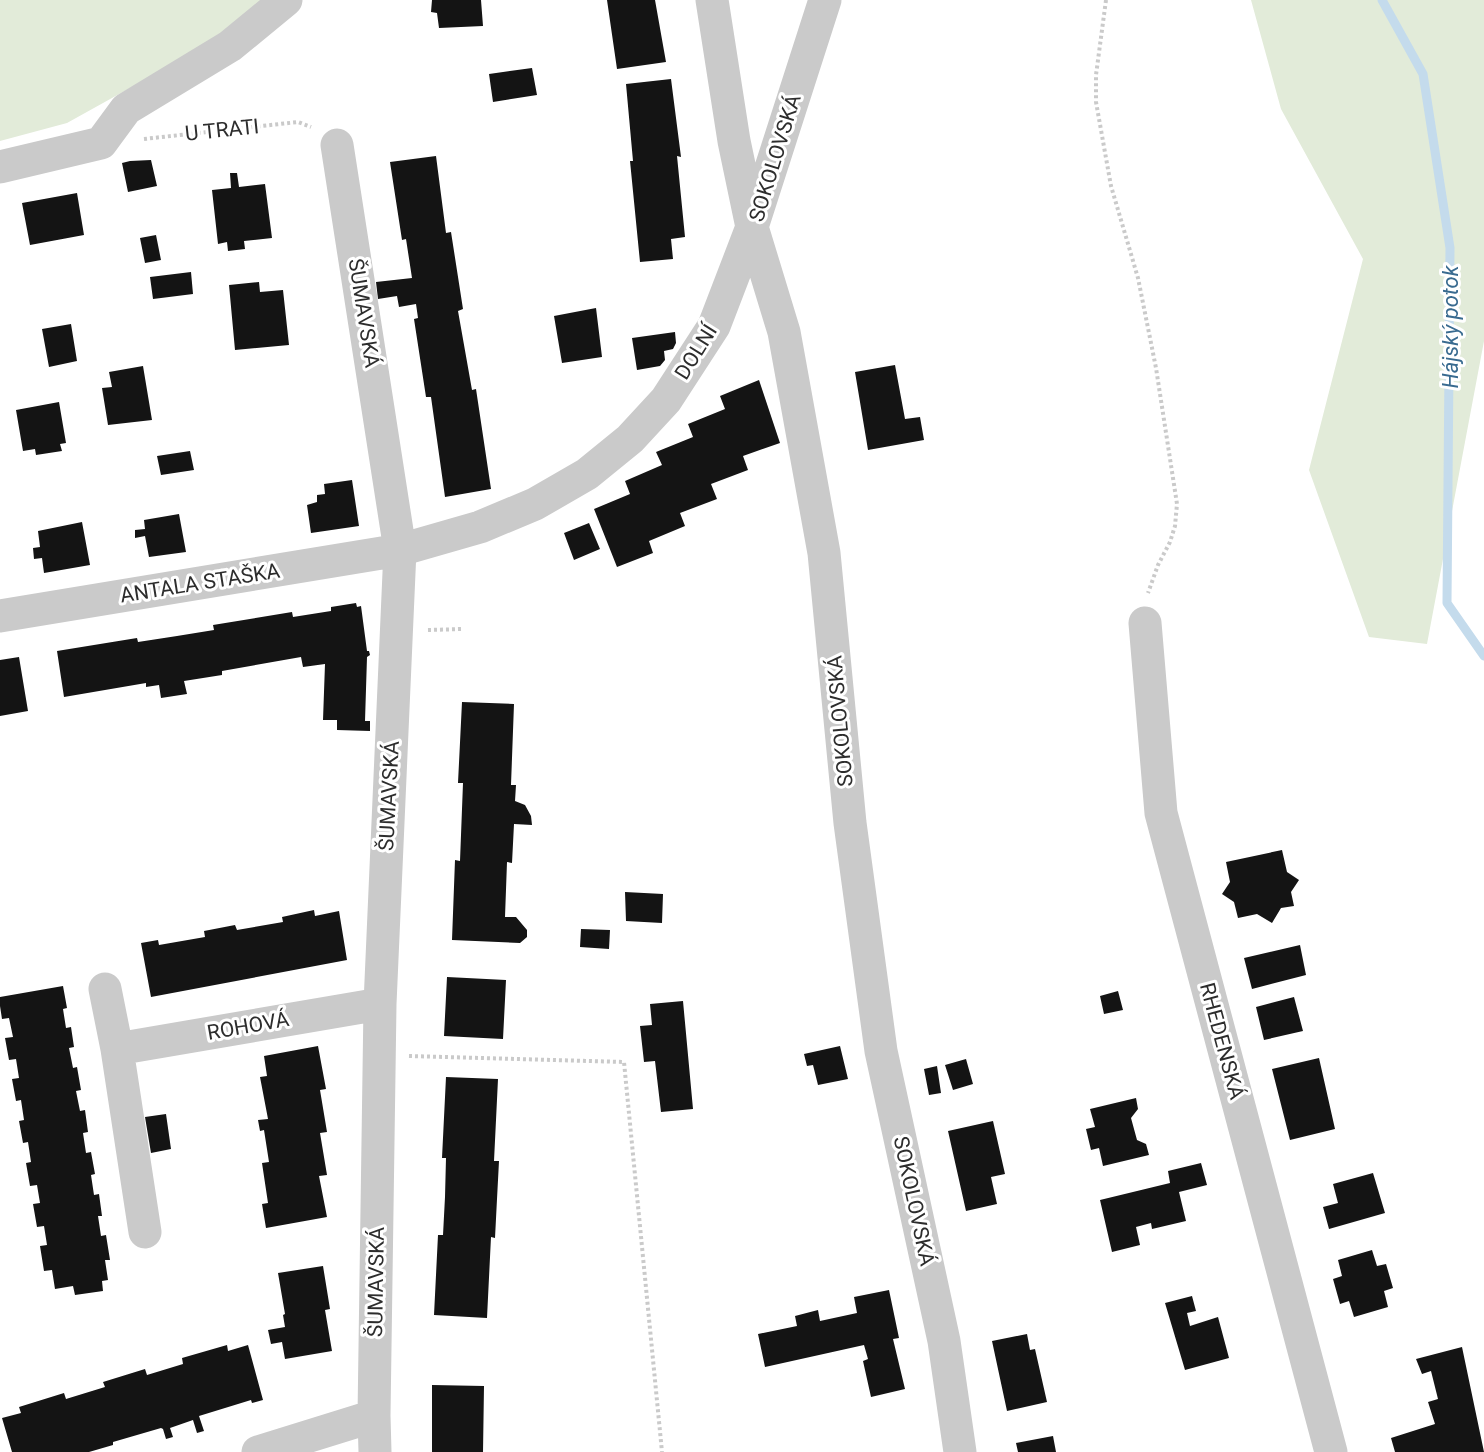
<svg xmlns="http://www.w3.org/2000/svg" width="1484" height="1452" viewBox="0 0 1484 1452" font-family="Roboto,sans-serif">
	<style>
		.green { fill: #e2ebd9 }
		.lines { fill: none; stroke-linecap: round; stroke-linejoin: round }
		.stream { stroke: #c4dbec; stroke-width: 9 }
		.building { fill: #141414 }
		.path { stroke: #cacaca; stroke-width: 4; stroke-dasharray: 3 3; stroke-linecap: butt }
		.street { stroke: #cacaca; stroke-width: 33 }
		.labels { text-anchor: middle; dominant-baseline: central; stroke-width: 6; stroke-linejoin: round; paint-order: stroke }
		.street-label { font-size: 21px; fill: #2d2d2d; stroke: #fff }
		.water-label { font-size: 22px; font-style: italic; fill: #396b90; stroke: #fff }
	</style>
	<rect width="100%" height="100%" fill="#fff"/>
	<!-- green -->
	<path class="green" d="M0,0H264L229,33L67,123L0,141Z
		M1251,0H1484V341L1427,644L1369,637L1309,470L1363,259L1281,109Z"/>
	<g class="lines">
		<!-- stream -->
		<path class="stream" d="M1382,0L1423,74L1450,248L1447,603L1484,656"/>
	</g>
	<!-- building -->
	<path class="building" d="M432,0H481L483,26L439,28L437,13L431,12Z
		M607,0H655L666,62L617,69Z
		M532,68L537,95L493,102L489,74Z
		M671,79L681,157L677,156L685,237L671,239L673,259L640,262L630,161H633L626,84Z
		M436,156L446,233L451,232L463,309L458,311L472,390L476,389L491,489L445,497L431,397H426L414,319L418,318L416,304L399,307L397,296L378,299L376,282L412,278L406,239L402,240L390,162Z
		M151,160L157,186L128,192L122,163L130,161Z
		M230,173H237L239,187L265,184L272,238L244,241L245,249L228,251L227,242L218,244L212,190L231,188Z
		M77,193L84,235L30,245L22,203Z
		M156,235L161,260L145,263L140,238Z
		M191,272L193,294L153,299L150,277Z
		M259,282L260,292L283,290L289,345L235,350L229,285Z
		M596,308L602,357L562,363L554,316Z
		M71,324L77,361L49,367L42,329Z
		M675,332L676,343L673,349L664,351L665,360L660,366L637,370L632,338Z
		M895,365L905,419L920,417L924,440L868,450L855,372Z
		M143,366L152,420L108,425L102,388L112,387L109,372Z
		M759,380L780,443L743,456L748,470L711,484L717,499L680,513L685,526L649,541L653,553L617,567L594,509L630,494L625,481L662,465L656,452L693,437L688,424L725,409L720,396Z
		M59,402L66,443L60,444L62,451L36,455L35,449L23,451L16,410Z
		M190,451L194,470L161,475L157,456Z
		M352,480L359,526L311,533L307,505L317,502V495L325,494L324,484Z
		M179,514L186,552L149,557L145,536L135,538V530L145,529L144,520Z
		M82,522L90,565L44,573L42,558L34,559L33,548L40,547L38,531Z
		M589,523L600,549L574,560L564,533Z
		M356,603L357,607L361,606L367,651H369L370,655L367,657L365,721H370V731L337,730V720H323L325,664L303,667L301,657L222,671V675L184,681L187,694L161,698L159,685L146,687V683L64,697L57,651L137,638L138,642L177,636L214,630L213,625L292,612L293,617L331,611V607Z
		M19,657L28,711L0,716V660Z
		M462,702L514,704L511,785H516L515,801L525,805L531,816L532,825L514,824L512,863L507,862L505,917H516L527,930V937L520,943L452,940L455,860L460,861L463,783H458Z
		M1282,850L1287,872L1299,880L1291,892L1294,906L1281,908L1272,923L1257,914L1238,918L1234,902L1222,894L1230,882L1226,862Z
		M625,892L663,894L662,923L626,921Z
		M314,910L315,916L339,911L347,960L151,997L141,943L158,940L159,945L205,937L204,931L235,925L237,930L283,922L282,917Z
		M581,929L610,930L609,949L580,947Z
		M1300,945L1306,975L1252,989L1244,958Z
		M447,977L506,980L503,1039L444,1036Z
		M63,986L67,1008L63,1009L66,1028L71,1027L74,1047L69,1048L73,1068L77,1067L81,1090L76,1091L80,1111L85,1110L88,1132L83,1133L86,1153L91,1152L95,1174L91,1175L94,1195L99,1194L102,1216H98L101,1236L106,1235L110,1260H105L108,1280L102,1281L103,1291L75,1295L73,1286L55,1289L52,1270L44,1271L40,1246L47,1245L44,1226L37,1227L33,1204L40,1203L37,1185L30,1186L26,1163L31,1162L28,1142L23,1143L19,1121L24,1120L21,1100L16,1101L12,1079L19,1078L16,1059L9,1060L5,1038L13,1037L9,1018L2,1019L0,1006V997Z
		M1118,991L1123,1010L1104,1014L1100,996Z
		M1294,997L1303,1031L1264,1040L1256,1007Z
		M683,1001L693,1109L661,1112L655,1061L644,1062L640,1026L652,1025L650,1004Z
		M318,1046L326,1089L320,1090L327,1132L320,1133L327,1175L319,1176L327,1217L266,1228L262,1204L268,1203L262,1163L269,1162L264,1130L260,1131L258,1120L268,1119L260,1077L267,1076L264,1056Z
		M840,1046L848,1079L818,1085L813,1065L807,1066L804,1054Z
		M1319,1058L1335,1129L1290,1140L1272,1069Z
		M966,1059L973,1084L953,1090L945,1065Z
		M937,1066L941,1093L929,1095L924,1069Z
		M446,1077L498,1079L494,1161H499L497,1199L495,1238L491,1237L487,1318L434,1315L438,1235H443L445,1197L446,1158H442Z
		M1136,1098L1138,1109L1131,1118L1137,1140L1146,1144L1149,1155L1103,1166L1099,1148L1091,1150L1086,1129L1095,1127L1090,1109Z
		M166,1114L171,1149L151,1153L145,1117Z
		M993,1121L1005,1174L991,1177L997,1204L966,1211L948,1131Z
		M1201,1163L1207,1185L1179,1192L1186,1221L1152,1229L1151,1223L1136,1227L1140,1245L1112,1252L1100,1200L1170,1183L1168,1171Z
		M1373,1173L1385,1213L1329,1229L1323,1207L1338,1203L1333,1184Z
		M1372,1250L1377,1266L1386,1264L1393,1288L1384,1291L1388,1307L1354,1317L1349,1301L1340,1304L1333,1279L1342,1276L1338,1260Z
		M323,1266L330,1309L325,1310L332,1351L285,1359L282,1342L271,1344L268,1330L285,1327L283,1315L285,1314L278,1273Z
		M889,1290L899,1338L893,1339L905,1389L871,1397L863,1361L868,1359L864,1345L765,1367L758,1334L797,1326L795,1316L818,1310L820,1321L857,1313L854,1297Z
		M1192,1296L1196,1311L1187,1313L1190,1326L1218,1317L1229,1358L1185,1370L1165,1303Z
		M1027,1334L1030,1350L1035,1349L1047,1402L1007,1411L992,1341Z
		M227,1345L228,1351L248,1345L263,1400L252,1403L251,1400L199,1416L204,1431L197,1433L193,1420L170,1428L173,1437L166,1439L163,1429L161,1428L113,1442V1445L89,1452H12L2,1418L21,1413L19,1407L64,1393L66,1399L105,1387L103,1382L145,1369L147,1375L183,1364L182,1358Z
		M1462,1347L1484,1452H1395L1391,1438L1435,1424L1428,1402L1438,1399L1431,1371L1422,1374L1416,1359Z
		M432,1385L484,1386L483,1452H432Z
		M1053,1436L1056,1452H1018L1016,1443Z"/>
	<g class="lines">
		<!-- path -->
		<path class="path" d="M1106,0L1096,75V102L1111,186L1138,278L1156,368L1177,504L1175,526L1170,542L1158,565L1148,593
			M144,139L298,122L311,127
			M428,630L462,629
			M409,1056L624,1062L662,1452"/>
		<!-- street -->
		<path class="street" d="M712,0L734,141L752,227L784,332L824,553L850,823L881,1051L944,1341L960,1452
			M337,145L400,550L380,1004L374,1416L375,1452
			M0,167L101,143L126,109L230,46L286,0
			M0,616L400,550L480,527L535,504L587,474L630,439L666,400L714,326L752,227L825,0
			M1145,623L1161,813L1331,1452
			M105,989L117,1049L145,1232
			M117,1049L380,1004
			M258,1452L374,1416"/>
	</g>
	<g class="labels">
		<!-- street labels -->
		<g class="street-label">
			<text transform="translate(222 130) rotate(-6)">U TRATI</text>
			<text transform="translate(775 158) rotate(-73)">SOKOLOVSKÁ</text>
			<text transform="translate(364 313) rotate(81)">ŠUMAVSKÁ</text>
			<text transform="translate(696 352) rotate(-58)">DOLNÍ</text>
			<text transform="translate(200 583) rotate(-9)">ANTALA STAŠKA</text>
			<text transform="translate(840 721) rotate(-95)">SOKOLOVSKÁ</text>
			<text transform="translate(389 796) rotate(-87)">ŠUMAVSKÁ</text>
			<text transform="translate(248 1026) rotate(-10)">ROHOVÁ</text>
			<text transform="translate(1222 1041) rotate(75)">RHEDENSKÁ</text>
			<text transform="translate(914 1201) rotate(78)">SOKOLOVSKÁ</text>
			<text transform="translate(376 1282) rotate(-89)">ŠUMAVSKÁ</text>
		</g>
		<!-- water labels -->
		<g class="water-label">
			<text transform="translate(1450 327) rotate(-90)">Hájský potok</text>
		</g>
	</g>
</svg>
